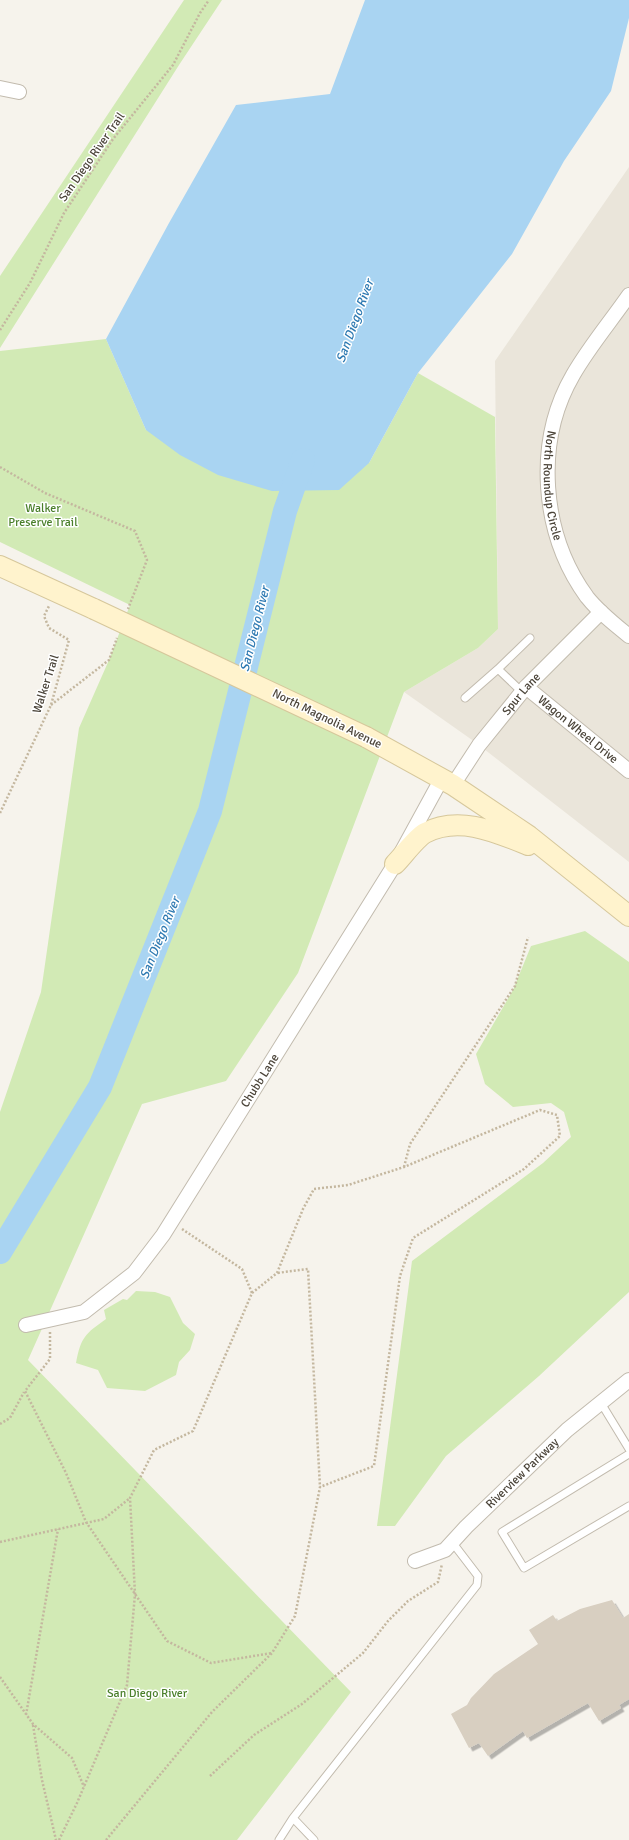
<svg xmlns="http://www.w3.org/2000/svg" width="629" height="1840" viewBox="0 0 629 1840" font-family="Signika,sans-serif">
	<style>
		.residential { fill: #eae5da }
		.green { fill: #d2eab5 }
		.water { fill: #a9d4f2 }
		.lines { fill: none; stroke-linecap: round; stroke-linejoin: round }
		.river { stroke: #a9d4f2; stroke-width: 24 }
		.building { fill: #d8cfc1; filter: url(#shadow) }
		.lane-casing { stroke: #c2bbae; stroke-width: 9 }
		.street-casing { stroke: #c2bbae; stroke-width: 16 }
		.secondary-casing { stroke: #d6c79b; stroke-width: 22 }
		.path { stroke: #c4b79f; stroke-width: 2.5; stroke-dasharray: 2 2; stroke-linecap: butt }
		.lane { stroke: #fff; stroke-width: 7 }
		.street { stroke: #fff; stroke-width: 14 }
		.secondary { stroke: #fff3cd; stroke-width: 20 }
		.secondary-bridge-casing { stroke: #d6c79b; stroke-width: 22; stroke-linecap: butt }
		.secondary-bridge { stroke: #fff3cd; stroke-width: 20 }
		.labels { text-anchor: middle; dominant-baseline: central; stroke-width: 3; stroke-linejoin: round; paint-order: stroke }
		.street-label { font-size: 12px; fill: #4b4439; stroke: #fff }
		.park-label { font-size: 12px; fill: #4a7f2a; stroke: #fff }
		.water-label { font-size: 13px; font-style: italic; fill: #2e7ab2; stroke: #fff }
	</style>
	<defs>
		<filter id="shadow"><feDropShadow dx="3.5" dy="3.5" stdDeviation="0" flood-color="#0004"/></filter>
	</defs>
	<rect width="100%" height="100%" fill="#f6f3ec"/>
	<!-- residential -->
	<path class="residential" d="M629,167V862L475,742L404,692L478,648L498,629L495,361Z"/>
	<!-- green -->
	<path class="green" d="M184,0H222L179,65L0,348V276Z
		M106,339L146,430L369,463L418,373L495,417L498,629L478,648L404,692L298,973L226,1081L142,1104L28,1360L351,1692L237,1840H0V1112L41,992L79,728L109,660L130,605L0,542V351Z
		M585,931L629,962V1292L539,1376L446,1456L395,1526H377L412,1261L543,1163L571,1137L564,1112L551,1103L513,1107L485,1084L476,1054L513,990L531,946Z
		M136,1291L155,1292L170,1297L183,1323L195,1334L190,1350L179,1362L176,1375L145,1391L107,1388L98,1370L76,1363C81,1337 85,1334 106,1319L104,1310L123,1299L127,1300Z"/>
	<!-- water -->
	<path class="water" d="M365,0H629V18L611,91L564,161L512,254L418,373L369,463L339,490L272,491L218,475L180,455L146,430L106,339L169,223L236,105L330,94Z"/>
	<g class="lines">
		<!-- river -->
		<path class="river" d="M0,1252L100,1087L210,811L285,511L303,460"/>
	</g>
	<!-- building -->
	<path class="building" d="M612,1600L623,1618L629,1614V1699L619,1705L621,1708L599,1721L588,1703L527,1738L523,1731L488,1756L479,1743L469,1748L451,1714L467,1705L471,1698L494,1674L538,1644L529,1630L553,1615L557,1621L580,1609Z"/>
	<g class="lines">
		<defs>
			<path id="lane" d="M522,692L498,669L530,638
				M465,698L498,669
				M601,1403L629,1449
				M629,1454L502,1532L524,1568L629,1506
				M293,1818L314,1840
				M279,1840L293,1818L477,1585L478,1576L452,1542"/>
			<g id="street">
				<path d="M0,88L19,92"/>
				<path id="s1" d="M629,295C611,321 589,347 573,375C534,442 541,534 587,597C599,612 614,624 629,636"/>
				<path id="s2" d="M526,687L629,771"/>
				<path id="s3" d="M453,785L479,745L526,687L601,612"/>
				<path id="s4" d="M26,1325L84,1312L134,1273L163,1235L395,864L442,778"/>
				<path id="s5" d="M415,1561L445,1550L466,1527L567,1430L629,1380"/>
			</g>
			<path id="secondary" d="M0,566L94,609
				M366,737L453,785L529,836L629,916
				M395,864C403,856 416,838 425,833C459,815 496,832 528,845"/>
		</defs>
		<!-- lane casing -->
		<use href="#lane" class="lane-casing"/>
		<!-- street casing -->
		<use href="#street" class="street-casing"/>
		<!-- secondary casing -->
		<use href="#secondary" class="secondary-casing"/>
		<!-- path -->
		<path class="path" d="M0,330L30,283L64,213L113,139L173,65L200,13L209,0
			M0,467L45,493L135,531L147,560L128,609
			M51,705L109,660L117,638
			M0,813L51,705L69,640L49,628L44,616L49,606
			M404,1167L410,1144L515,986L528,937
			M252,1293L277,1273L303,1209L314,1189L348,1185L404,1167L540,1110L557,1115L560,1136L524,1169L413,1238L400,1276L374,1466L320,1487
			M50,1332V1359L25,1391L66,1473L86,1522L167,1641L211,1663L272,1653
			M0,1424L10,1418L24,1392
			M0,1542L104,1519L130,1498
			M0,1677L33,1724L72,1758L84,1787
			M26,1715L58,1529
			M33,1725L42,1780L56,1840
			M210,1776L254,1735L302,1704L363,1653L388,1621L408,1601L438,1582L442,1564
			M59,1840L77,1803L127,1685L135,1594L130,1498L154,1450L193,1431L252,1293L242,1269L182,1229
			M106,1840L212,1712L272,1653L295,1616L320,1487L308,1269L277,1273"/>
		<!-- lane -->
		<use href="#lane" class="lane"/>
		<!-- street -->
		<use href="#street" class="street"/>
		<!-- secondary -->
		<use href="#secondary" class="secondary"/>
		<defs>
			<path id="secondary-bridge" d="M94,609L366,737"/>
		</defs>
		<!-- secondary-bridge casing -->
		<use href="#secondary-bridge" class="secondary-bridge-casing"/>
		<!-- secondary-bridge -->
		<use href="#secondary-bridge" class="secondary-bridge"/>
	</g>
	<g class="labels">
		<!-- street labels -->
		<g class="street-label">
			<text transform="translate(92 157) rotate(-55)">San Diego River Trail</text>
			<text stroke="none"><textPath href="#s1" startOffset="213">North Roundup Circle</textPath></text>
			<text transform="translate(46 684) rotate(-72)">Walker Trail</text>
			<text stroke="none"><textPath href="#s3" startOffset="114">Spur Lane</textPath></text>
			<text transform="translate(327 719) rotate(26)">North Magnolia Avenue</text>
			<text stroke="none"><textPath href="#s2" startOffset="67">Wagon Wheel Drive</textPath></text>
			<text stroke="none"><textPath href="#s4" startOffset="353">Chubb Lane</textPath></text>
			<text stroke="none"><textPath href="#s5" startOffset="141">Riverview Parkway</textPath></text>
		</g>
		<!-- park labels -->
		<g class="park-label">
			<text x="43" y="508">Walker<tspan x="43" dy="14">Preserve Trail</tspan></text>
			<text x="147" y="1693">San Diego River</text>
		</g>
		<!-- water labels -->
		<g class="water-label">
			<text transform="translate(355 321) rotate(-70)">San Diego River</text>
			<text transform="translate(255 629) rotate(-76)">San Diego River</text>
			<text transform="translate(160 938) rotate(-68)">San Diego River</text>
		</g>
	</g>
</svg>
